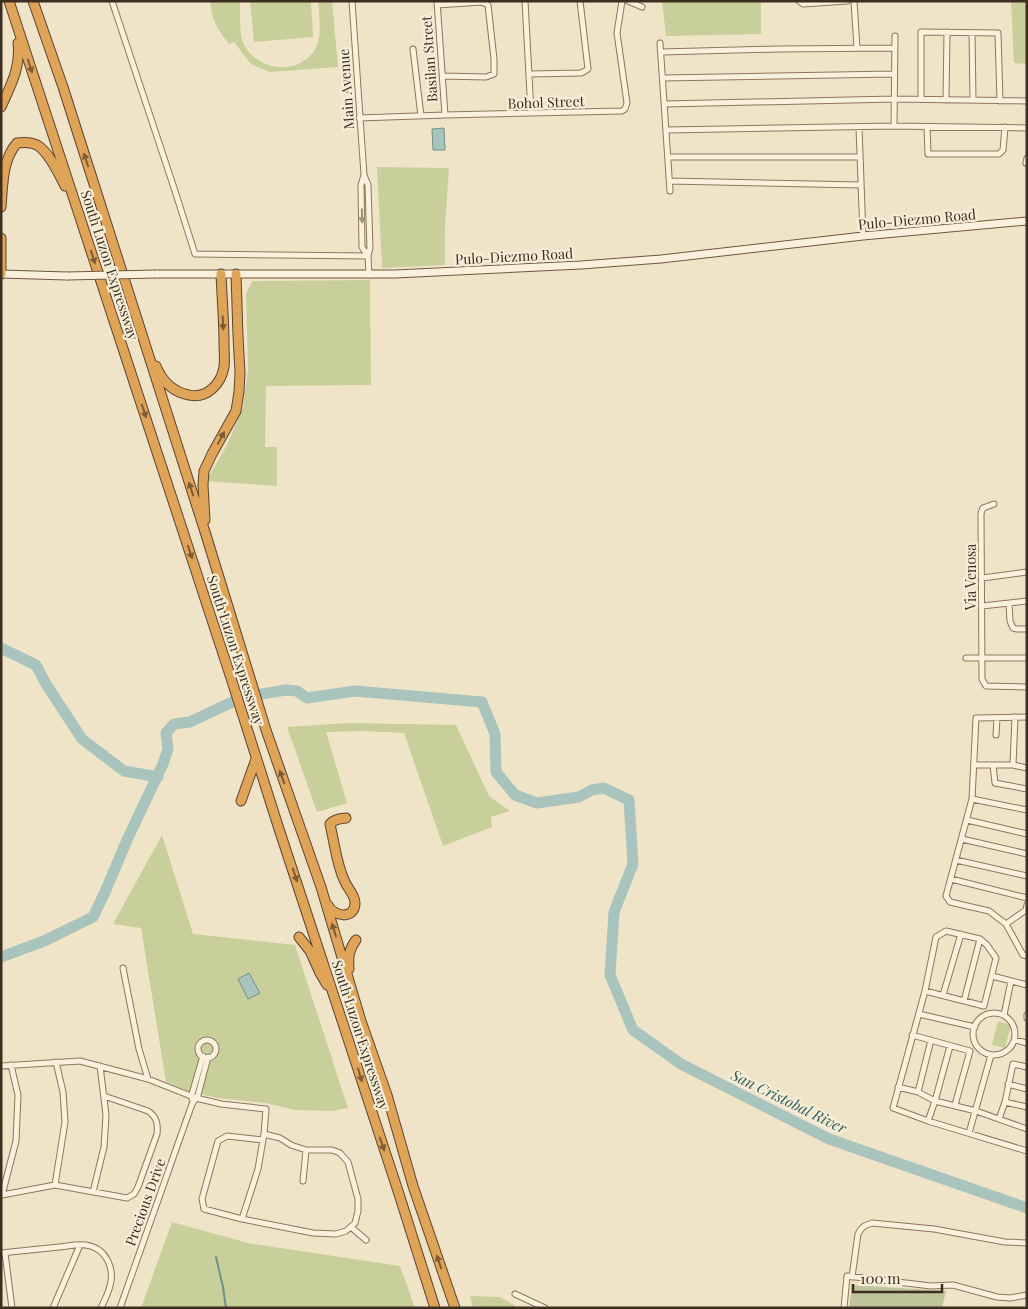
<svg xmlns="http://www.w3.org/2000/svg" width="1028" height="1309" viewBox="0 0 1028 1309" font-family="'Playfair Display',serif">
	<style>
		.green { fill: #c9cf9b }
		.cemetery { fill: #bfc49a }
		.water { fill: #a9c4bc; stroke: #6f938a }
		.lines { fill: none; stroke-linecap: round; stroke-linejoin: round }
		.stream { stroke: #6f938a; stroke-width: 2 }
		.river { stroke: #a9c4bc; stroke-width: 11 }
		.minor-casing { stroke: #8d765c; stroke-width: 7 }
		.secondary-casing { stroke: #6f573f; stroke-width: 9 }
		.motorway-casing { stroke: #5b4430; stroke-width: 11 }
		.minor { stroke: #faf1dc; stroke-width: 5 }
		.secondary { stroke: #faf1dc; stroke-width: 7 }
		.motorway { stroke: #e0a458; stroke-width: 9 }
		.secondary-bridge-casing { stroke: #6f573f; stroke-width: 9; stroke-linecap: butt }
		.secondary-bridge { stroke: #faf1dc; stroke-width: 7 }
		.oneway { fill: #7e5d36 }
		.oneway2 { fill: #9c907e }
		.labels { text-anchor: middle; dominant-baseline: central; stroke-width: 4.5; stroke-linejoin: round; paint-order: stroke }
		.street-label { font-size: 14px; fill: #3d2e20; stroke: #f7eed8 }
		.water-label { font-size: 15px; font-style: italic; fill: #2f5d5a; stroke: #f7eed8 }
	</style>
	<rect width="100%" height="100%" fill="#f0e4c8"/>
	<!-- green -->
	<path class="green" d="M210,1H240C240,10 240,33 242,40C250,63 279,74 300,63C305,60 311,56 314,51C323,35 319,18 318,1H332L338,67L270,72L251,64L234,42L229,44C217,28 212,22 210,1Z
		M250,1H311L313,37L254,42Z
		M662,1H761V34L666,36Z
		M1011,1H1027V64L1014,63Z
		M377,167L449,168L445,227V265L382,268Z
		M370,280L371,385L266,386L265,447H277V486L206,481L227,445L243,407L248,369L246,293L253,281Z
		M348,723L456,725L489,796L510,811L491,817L492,827L443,846L404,733L364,731L326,732L347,803L317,812L287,727Z
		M162,835L193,934L295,945L348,1108L332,1111L294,1110L266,1103L217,1098L200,1094L210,1060L200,1058L191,1092L166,1082L141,928L113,924Z
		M998,1021L1011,1025L1005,1048L992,1045Z
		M172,1222L248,1243L400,1266L415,1308H141Z
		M470,1296L500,1297L519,1308H473Z"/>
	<!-- cemetery -->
	<path class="cemetery" d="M852,1285L946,1291L942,1308H849Z"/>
	<!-- water -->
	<path class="water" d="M444,128L445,150H433L432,129Z
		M249,973L260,993L248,999L238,979Z"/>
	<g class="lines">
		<!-- stream -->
		<path class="stream" d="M216,1257L223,1287L226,1308"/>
		<!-- river -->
		<path class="river" d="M1,648L36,665L46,684L82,739L124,771L158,777
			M1,957L44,941L93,917L105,892L127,840L163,764L168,749L166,733L174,724L190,722L243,697L286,690L297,691L307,698L355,691L482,702L495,734L496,772L515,795L537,803L579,797L592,790L604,788L629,800L633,864L614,912L610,975L633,1030L681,1064L829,1139L1027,1208"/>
		<defs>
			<path id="minor" d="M112,1L175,191L195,254L368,256
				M352,1L364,175L368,185L370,248L368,256L369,275
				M437,1L445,115
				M525,1L531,113
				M628,1L642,7
				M799,1L803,4L847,1
				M854,1L857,48
				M437,5L482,2L488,5L494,59V74L486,77L442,76
				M972,33L973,100
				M660,43L670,191
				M413,49L421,116
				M661,52L778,49L895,48
				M530,74L581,73L585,71L588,69L580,1
				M663,78L894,74
				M921,99V32L998,33L1000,101
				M946,100L947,32
				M665,104L894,99L1027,101
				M359,118L445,115L622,111L625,109L627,103L617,33L622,1
				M894,126L895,36
				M859,127L863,236
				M927,127L928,154H999L1003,150L1005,127
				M667,130L894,126L1027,128
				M668,157H860
				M1026,163L1027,158
				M364,175L361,185L362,247L368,256
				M670,181L861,185
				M994,504L983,508L981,513L982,679L986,686L1027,687
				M982,578L1027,572
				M1009,603L1010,621L1013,628L1017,629H1027
				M982,606L1027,601
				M966,658H1027
				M1027,717L976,718L972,799L946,896L950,902L989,911L1006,924L1023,955L1027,956
				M996,735L997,718
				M974,765H1013L1027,768
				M993,765L995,783L1027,789
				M1013,765L1015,717
				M972,799L1027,810
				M967,820L1027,834
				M962,839L1027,854
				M956,860L1027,876
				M951,879L1027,898
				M1006,924L1026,910L1027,905
				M123,968L139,1049L148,1079
				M992,976L1027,985
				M925,991L984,1006L996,958L987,945L980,939L946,931L936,937L925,991L893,1108L928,1121L1027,1151
				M943,995L961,934
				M964,1001L980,939
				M973 1034a21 21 0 1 1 42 0a21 21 0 1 1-42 0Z
				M919,1014L975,1027
				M1004,1015L1011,981
				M1027,1015V1018
				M912,1035L970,1051L955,1105
				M1015,1040L1027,1043
				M198 1049a9 9 0 1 1 18 0a9 9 0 1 1-18 0Z
				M56,1062L63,1092L65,1122L55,1185L127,1198L134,1194L138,1187L157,1134C158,1124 157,1117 148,1111L104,1096
				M11,1065L18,1095L16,1141L2,1195L55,1185
				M1,1066L80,1061L148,1079L196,1098L221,1104L266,1109L264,1134L280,1138L291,1145L306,1150H332L340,1153L348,1162L358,1199V1211L355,1223L346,1231L336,1234L313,1233L242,1219L258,1169L264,1134
				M1008,1084L1027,1089
				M898,1087L918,1092L935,1101L976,1111L1027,1129
				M918,1092L931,1040
				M192,1099V1094L203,1056
				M1005,1102L1027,1107
				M999,1119L1005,1102L1013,1064L1027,1067
				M928,1121L935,1101L950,1046
				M969,1133L991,1055
				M303,1181L306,1150
				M93,1192L104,1147L106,1115L100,1066
				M242,1219L204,1209L202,1199L218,1141L227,1136L263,1140
				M351,1227L366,1240
				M1,1253C21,1251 40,1249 59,1247C68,1246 78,1244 86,1245C106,1248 115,1268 110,1286C108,1294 104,1301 101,1308
				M5,1253L12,1308
				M852,1277L858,1234C861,1227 865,1225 872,1223L934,1229L1005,1242L1027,1243
				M515,1294L545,1308
				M53,1308L80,1245
				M120,1308L192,1104L198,1095L208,1057
				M844,1308L847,1276L931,1286L953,1285L997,1297L1010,1298L1027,1295"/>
			<path id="secondary" d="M1,274L67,276
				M156,274H395L581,265L661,259L863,236L1027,221"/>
			<path id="motorway" d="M9,1L231,678L279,829L398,1191L435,1308
				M33,1L63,87L206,535L266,730L321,887L361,1021L387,1095L413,1186L455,1308
				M1,107C11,85 21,67 18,43
				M1,207C3,185 2,160 17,143C24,142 31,142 37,145C49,152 59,174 65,186
				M1,238V274
				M156,366C162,381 173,392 189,395C207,399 221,384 224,367C225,360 224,352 224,344C224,321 222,298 221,274
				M205,520L203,485L204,471L212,454L236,411L239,392L240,373L238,336L236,274
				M241,801L256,759
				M328,905C333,917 355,920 355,903C355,895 348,889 345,882C337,866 335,846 331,829L330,824C335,819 339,819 346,818
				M299,937L310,951L320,973L327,985
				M349,969C348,957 349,949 356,940"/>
		</defs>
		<!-- minor casing -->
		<use href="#minor" class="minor-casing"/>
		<!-- secondary casing -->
		<use href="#secondary" class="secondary-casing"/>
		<!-- motorway casing -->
		<use href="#motorway" class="motorway-casing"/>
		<!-- minor -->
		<use href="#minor" class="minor"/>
		<!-- secondary -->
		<use href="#secondary" class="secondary"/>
		<!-- motorway -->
		<use href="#motorway" class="motorway"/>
		<defs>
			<path id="secondary-bridge" d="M67,276L156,274"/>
		</defs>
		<!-- secondary-bridge casing -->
		<use href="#secondary-bridge" class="secondary-bridge-casing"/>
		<!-- secondary-bridge -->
		<use href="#secondary-bridge" class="secondary-bridge"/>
	</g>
	<!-- one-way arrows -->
	<defs><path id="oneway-solid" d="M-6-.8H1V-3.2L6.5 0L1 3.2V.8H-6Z" transform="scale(1.25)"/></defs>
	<g class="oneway">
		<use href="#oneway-solid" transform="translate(30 66) rotate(72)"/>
		<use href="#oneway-solid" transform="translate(86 160) rotate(-108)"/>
		<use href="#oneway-solid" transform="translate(93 257) rotate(72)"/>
		<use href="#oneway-solid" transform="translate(223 323) rotate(87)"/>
		<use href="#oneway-solid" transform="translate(144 411) rotate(72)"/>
		<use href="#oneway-solid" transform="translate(221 438) rotate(-62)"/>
		<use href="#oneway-solid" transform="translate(191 489) rotate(-108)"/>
		<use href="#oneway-solid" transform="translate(190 552) rotate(72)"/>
		<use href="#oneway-solid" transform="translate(282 777) rotate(-110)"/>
		<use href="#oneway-solid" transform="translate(295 875) rotate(71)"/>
		<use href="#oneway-solid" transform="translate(334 930) rotate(-107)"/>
		<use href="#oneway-solid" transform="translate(360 1075) rotate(73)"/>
		<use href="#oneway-solid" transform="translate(382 1144) rotate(71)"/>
		<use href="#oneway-solid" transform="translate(439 1262) rotate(-109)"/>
	</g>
	<use class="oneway2" href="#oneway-solid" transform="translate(362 216) rotate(89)"/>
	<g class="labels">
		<!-- street labels -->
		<g class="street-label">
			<text transform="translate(429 59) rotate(-94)">Basilan Street</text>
			<text transform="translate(346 89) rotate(-94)">Main Avenue</text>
			<text transform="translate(546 102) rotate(-2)">Bohol Street</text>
			<text transform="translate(917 219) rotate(-5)">Pulo-Diezmo Road</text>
			<text transform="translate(514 256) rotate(-3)">Pulo-Diezmo Road</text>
			<text transform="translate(110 265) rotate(72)">South Luzon Expressway</text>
			<text transform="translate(970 577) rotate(-90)">Via Venosa</text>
			<text transform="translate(236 650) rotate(72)">South Luzon Expressway</text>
			<text transform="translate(361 1035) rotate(72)">South Luzon Expressway</text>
			<text transform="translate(145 1202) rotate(-70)">Precious Drive</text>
		</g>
		<!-- water labels -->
		<g class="water-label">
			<text transform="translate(789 1101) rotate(26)">San Cristobal River</text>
		</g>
	</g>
	<!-- border -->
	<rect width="1028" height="1309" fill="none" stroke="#3d2e20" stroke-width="5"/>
	<!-- scale -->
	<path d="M853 1284v8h89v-8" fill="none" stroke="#3d2e20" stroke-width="2.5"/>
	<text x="860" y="1284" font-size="15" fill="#3d2e20" stroke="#f7eed8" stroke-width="4" paint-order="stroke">100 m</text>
</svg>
